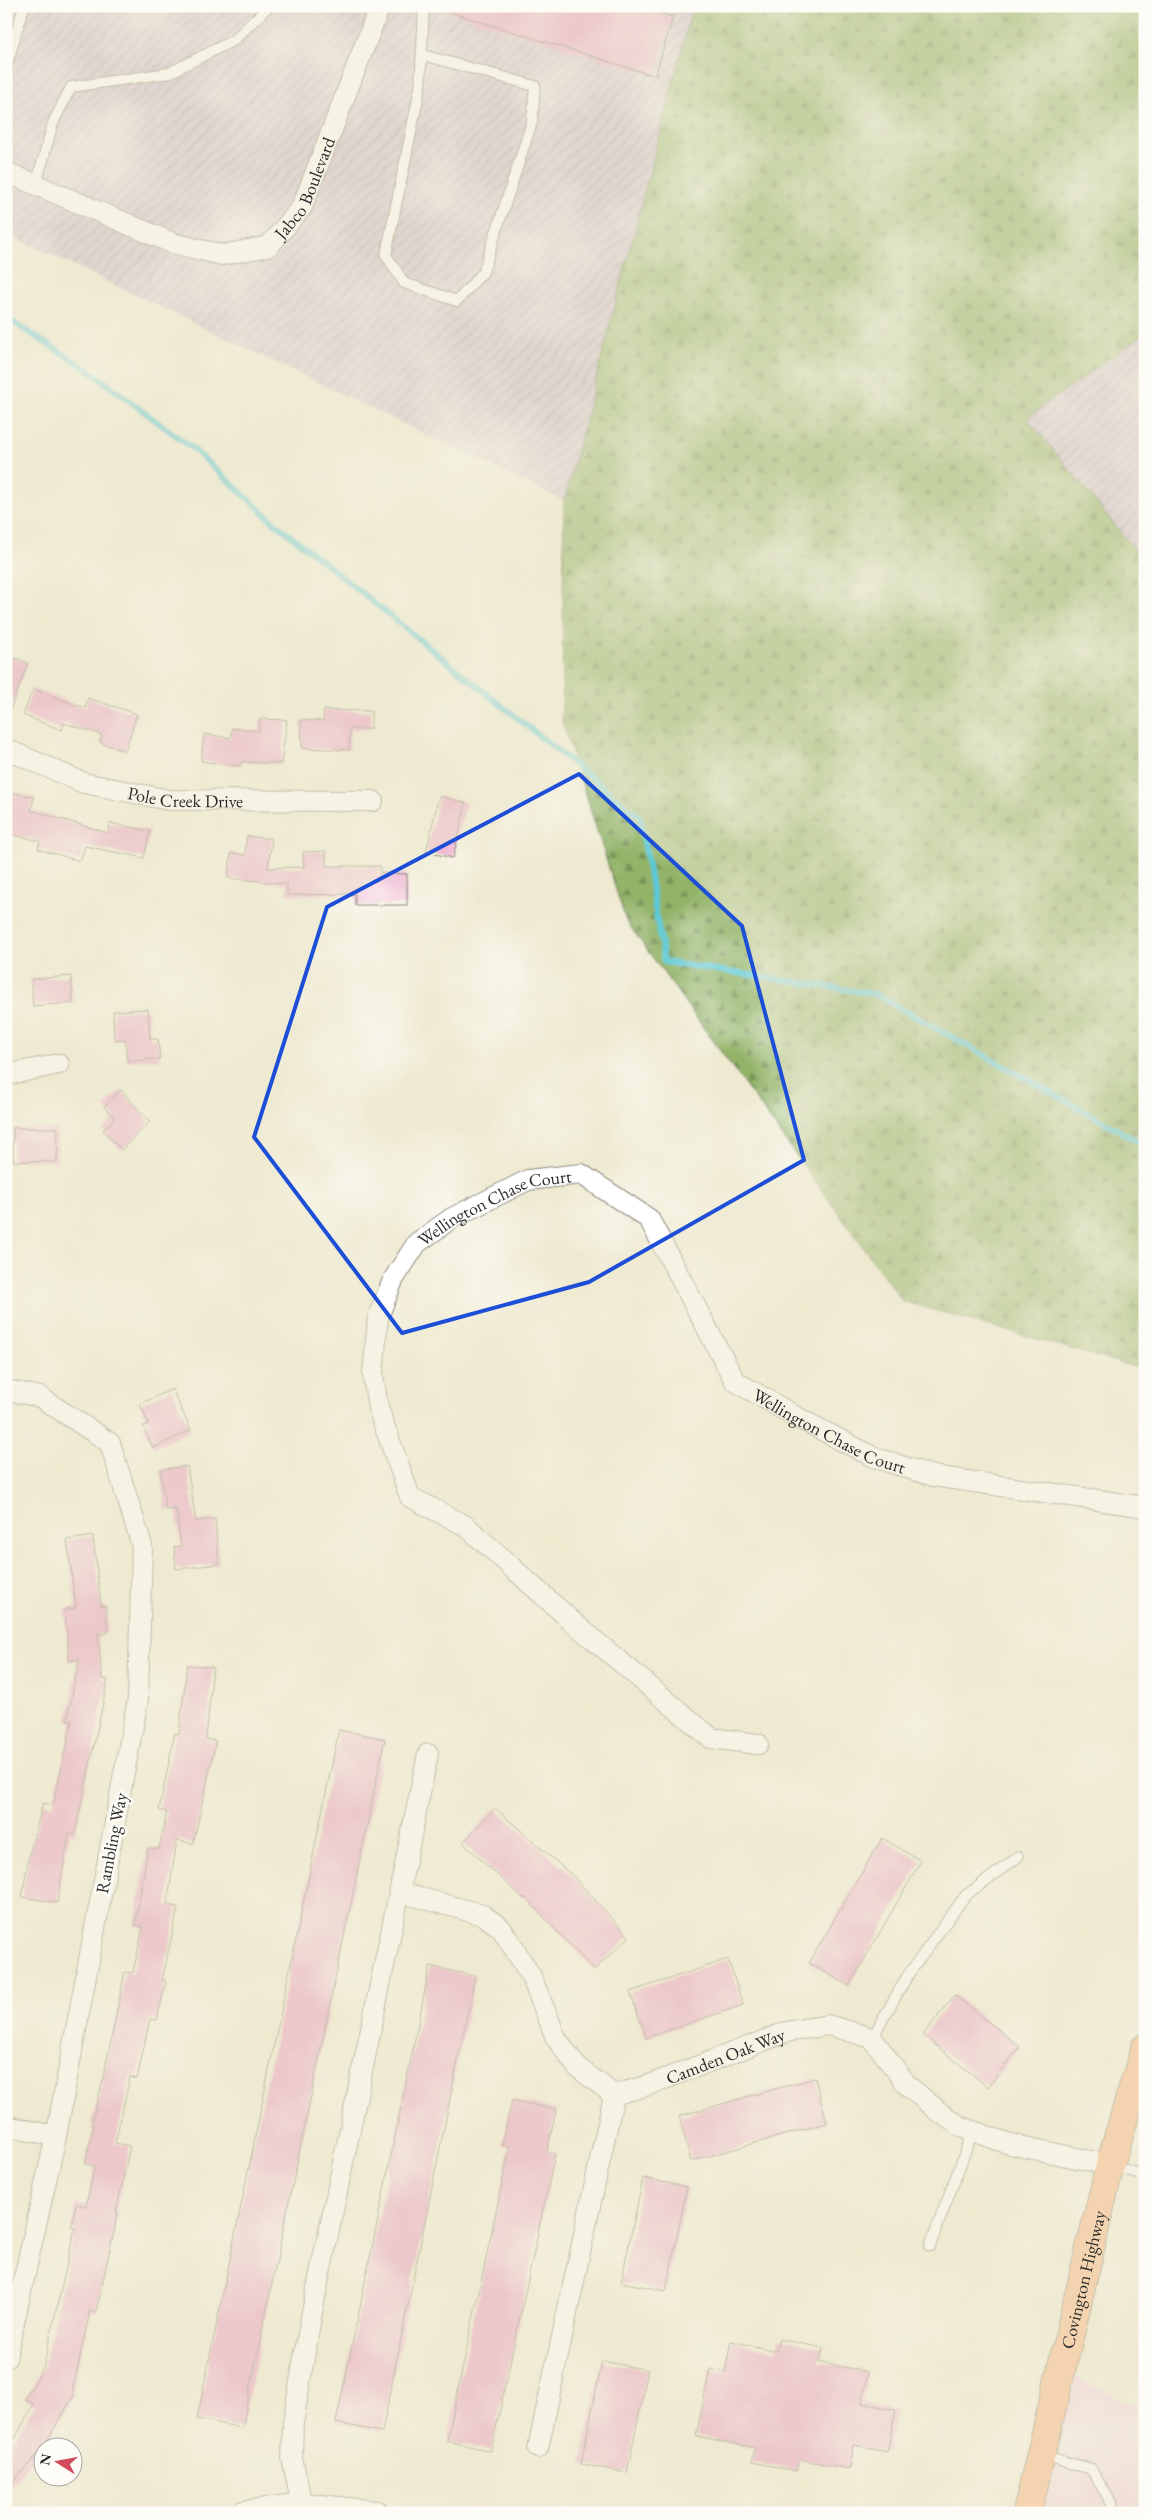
<svg xmlns="http://www.w3.org/2000/svg" width="1151" height="2519" viewBox="0 0 1151 2519" font-family="'EB Garamond',serif">
	<style>
		.built { fill: #f2cfe0 }
		.industrial { fill: url(#industrial-furrows) }
		.forest { fill: url(#forest-firs); stroke: #5e6f4a }
		.lines { fill: none; stroke-linecap: round; stroke-linejoin: round }
		.stream { stroke: #5cc8d5; stroke-width: 6 }
		.building { fill: #e99fc5 }
		.service-casing { stroke: #8c8a7e; stroke-width: 12 }
		.minor-casing { stroke: #8c8a7e; stroke-width: 22 }
		.tertiary-casing { stroke: #8c8a7e; stroke-width: 26 }
		.primary-casing { stroke: #8c8a7e; stroke-width: 30 }
		.service { stroke: #fff; stroke-width: 10 }
		.minor { stroke: #fff; stroke-width: 20 }
		.tertiary { stroke: #fff; stroke-width: 24 }
		.primary { stroke: #fabb8b; stroke-width: 28 }
		.marked { fill: none; stroke: #1d4ed8; stroke-width: 4; stroke-linejoin: round }
		.labels { text-anchor: middle; dominant-baseline: central; stroke-width: 5; stroke-linejoin: round; paint-order: stroke }
		.street-label { font-size: 18px; fill: #2b2b2b; stroke: #fdfcf7 }
	</style>
	<defs>
		<pattern id="industrial-furrows" width="10" height="10" patternUnits="userSpaceOnUse" patternTransform="scale(1.25)"><rect width="10" height="10" fill="#cfbdcf"/><path d="M-1 1l2-2M0 10L10 0M9 11l2-2" fill="none" stroke="#a89aa8"/></pattern>
		<pattern id="forest-firs" width="22" height="20" patternUnits="userSpaceOnUse" patternTransform="scale(1.25)"><rect width="22" height="20" fill="#92b368"/><path d="M5 1l3.5 6h-7zM16 11l3.5 6h-7z" fill="#779256"/></pattern>
	</defs>
	<rect width="100%" height="100%" fill="#fdfcf7"/>
	<filter id="ink" filterUnits="userSpaceOnUse"><feTurbulence type="fractalNoise" baseFrequency=".02" numOctaves="2"/><feDisplacementMap in="SourceGraphic" scale="10" xChannelSelector="R" yChannelSelector="G"/><feConvolveMatrix kernelMatrix="1 2 1 2 8 2 1 2 1" color-interpolation-filters="sRGB"/></filter>
	<filter id="wash" filterUnits="userSpaceOnUse"><feTurbulence type="fractalNoise" baseFrequency=".0096" numOctaves="4" result="noise"/><feDisplacementMap in="SourceGraphic" scale="20" xChannelSelector="R" yChannelSelector="G"/><feGaussianBlur stdDeviation="1.12" result="paint"/><feColorMatrix in="noise" values="0 0 0 0 0 0 0 0 0 0 0 0 0 0 0 0 0 1.4 0 .05"/><feComposite in="paint" operator="in"/></filter>
	<g filter="url(#wash)">
		<rect width="100%" height="100%" fill="#eee9d0"/>
		<!-- built -->
		<path class="built" d="M1055,2369L1145,2409V2513H1016Z"/>
		<!-- industrial -->
		<path class="industrial" d="M6,6H693L564,501L6,233Z
			M1145,333V562L1027,418Z"/>
		<!-- forest -->
		<path class="forest" d="M693,6H1145V333L1027,418L1145,562V1370L902,1301L626,921L562,721L564,501Z"/>
		<g class="lines">
			<!-- stream -->
			<path class="stream" d="M6,318L87,369L191,447L275,523L640,817L664,962L875,994L1145,1145"/>
		</g>
		<g id="blocks">
			<!-- building -->
			<path class="building" d="M443,6H638L673,17L655,76L443,10Z
				M6,654L28,663L8,715L6,714Z
				M33,689L85,708L88,698L137,714L125,751L100,743L102,735L64,723L62,730L23,715Z
				M324,710L371,711V729H350L349,750L302,748L301,720L323,721Z
				M260,719L287,720L281,764L241,762L240,766L201,761L204,734L231,738L232,728L259,731Z
				M6,791L34,797L31,810L108,833L110,823L150,831L144,858L85,846L80,861L38,849L40,841L6,833Z
				M439,796L466,803L453,858L426,852Z
				M247,836L272,839L268,868L304,867L303,852L326,851V866H380V873L407,874V905H355V894L287,895V884L228,878L231,853L245,855Z
				M71,976L73,1003L33,1006L31,979Z
				M148,1009L150,1039H158L160,1059L127,1061L125,1039L114,1040L113,1011Z
				M121,1090L150,1122L121,1150L103,1130L115,1118L104,1107Z
				M13,1128H58L57,1162L13,1161Z
				M172,1389L191,1430L153,1448L143,1426L149,1424L140,1404Z
				M187,1466L196,1521L215,1519L219,1564L176,1569L174,1547L181,1546L176,1509L166,1510L160,1470Z
				M93,1536L101,1606H106L108,1633L98,1634L102,1679L108,1680L75,1834L69,1833L57,1903L22,1897L29,1856L43,1803L53,1805L72,1721L67,1720L79,1660L69,1661L65,1609L76,1608L67,1540Z
				M187,1665L213,1667L206,1739L216,1741L193,1844L177,1840L167,1905L178,1907L162,1980L166,1981L157,2020L150,2019L137,2079L130,2077L115,2143L130,2146L116,2213H118L96,2312L90,2311L72,2393L74,2395L44,2446L6,2491V2434L14,2440L34,2404L25,2399L43,2368L75,2228L71,2227L76,2204L86,2206L95,2166L85,2164L94,2125H91L102,2084L125,1972L133,1973L143,1927L135,1925L148,1848L159,1849L167,1812L159,1810L175,1733L179,1734Z
				M339,1730L385,1739L242,2428L197,2419Z
				M495,1808L573,1876L629,1937L594,1970L525,1897L524,1899L463,1843Z
				M882,1838L921,1861L849,1986L809,1963Z
				M728,1959L743,2005L646,2038L630,1992Z
				M430,1966L475,1976L382,2432L336,2423Z
				M955,1995L1020,2047L988,2087L923,2035Z
				M815,2078L827,2123L691,2161L679,2116Z
				M512,2100L556,2110L547,2152L555,2154L491,2451L447,2441L510,2146L502,2145Z
				M643,2178L687,2187L666,2291L621,2282Z
				M779,2339L823,2348L819,2362L868,2372L862,2403L896,2410L887,2452L854,2445L849,2469L799,2459L796,2471L752,2462L755,2448L696,2436L710,2369L725,2372L731,2341L776,2351Z
				M602,2361L648,2370L627,2473L581,2464Z"/>
		</g>
	</g>
	<g filter="url(#ink)">
		<use href="#blocks" fill-opacity="0" stroke="#8c8a7e" stroke-width="1"/>
		<g class="lines">
			<defs>
				<path id="service" d="M423,55L535,86L532,122L483,272L457,301L404,283L386,255L420,88L424,6
					M6,68L24,6
					M36,185L53,123L71,87L169,73L234,40L269,6
					M872,2038L908,1975L965,1896L1018,1857
					M1111,2166L1145,2175
					M930,2246L973,2131
					M1042,2455L1091,2469L1112,2504"/>
				<g id="minor">
					<path id="s1" d="M6,172L172,243L222,255L269,246L302,207L380,6"/>
					<path id="s2" d="M6,749L84,783L169,800L373,801"/>
					<path d="M6,1075L59,1064"/>
					<path d="M6,1390L40,1397L110,1443L142,1546L138,1699L56,2136L6,2358"/>
					<path id="s3" d="M758,1744L711,1738L575,1624L466,1526L410,1497L378,1408L373,1375L378,1317L393,1280L417,1243L452,1218L528,1180L581,1174L649,1219L735,1381L793,1415L873,1457L933,1476L1145,1507"/>
					<path id="s4" d="M400,1892L483,1915L501,1928L531,1976L556,2038L577,2067L614,2095L649,2085L786,2032L828,2025L872,2038L907,2085L939,2112L961,2127L1010,2144L1110,2165"/>
					<path d="M6,2126L56,2136"/>
					<path d="M538,2448L614,2095"/>
					<path d="M302,2505L292,2458L293,2423L311,2317L428,1754"/>
				</g>
				<path id="tertiary" d="M244,2513L302,2505L377,2513"/>
				<g id="primary">
					<path id="s5" d="M1027,2513L1110,2165L1145,2048"/>
				</g>
			</defs>
			<!-- service casing -->
			<use href="#service" class="service-casing"/>
			<!-- minor casing -->
			<use href="#minor" class="minor-casing"/>
			<!-- tertiary casing -->
			<use href="#tertiary" class="tertiary-casing"/>
			<!-- primary casing -->
			<use href="#primary" class="primary-casing"/>
			<!-- service -->
			<use href="#service" class="service"/>
			<!-- minor -->
			<use href="#minor" class="minor"/>
			<!-- tertiary -->
			<use href="#tertiary" class="tertiary"/>
			<!-- primary -->
			<use href="#primary" class="primary"/>
		</g>
	</g>
	<!-- marked area -->
	<path d="M0 0H1151V2519H0ZM579,774L742,926L804,1160L589,1282L402,1333L254,1137L327,907Z" fill="#eee9d0" fill-opacity=".55" fill-rule="evenodd"/>
	<path class="marked" d="M579,774L742,926L804,1160L589,1282L402,1333L254,1137L327,907Z"/>
	<g class="labels">
		<!-- street labels -->
		<g class="street-label">
			<text stroke="none"><textPath href="#s1" startOffset="349">Jabco Boulevard</textPath></text>
			<text stroke="none"><textPath href="#s2" startOffset="188">Pole Creek Drive</textPath></text>
			<text stroke="none"><textPath href="#s3" startOffset="792">Wellington Chase Court</textPath></text>
			<text stroke="none"><textPath href="#s3" startOffset="1258">Wellington Chase Court</textPath></text>
			<text transform="translate(111 1843) rotate(-79)">Rambling Way</text>
			<text stroke="none"><textPath href="#s4" startOffset="432">Camden Oak Way</textPath></text>
			<text stroke="none"><textPath href="#s5" startOffset="240">Covington Highway</textPath></text>
		</g>
	</g>
	<!-- margin -->
	<rect width="1151" height="2519" fill="none" stroke="#fdfcf7" stroke-width="25"/>
	<!-- north arrow -->
	<g transform="translate(58 2462) rotate(281)"><circle r="24" fill="#fdfcf7" stroke="#a9a8a5"/>
	<path d="M0-4L9 19L0 12L-9 19Z" fill="#d1495b"/>
	<text y="-8" font-size="14" font-weight="bold" text-anchor="middle" fill="#2b2b2b">N</text>
	</g>
</svg>
